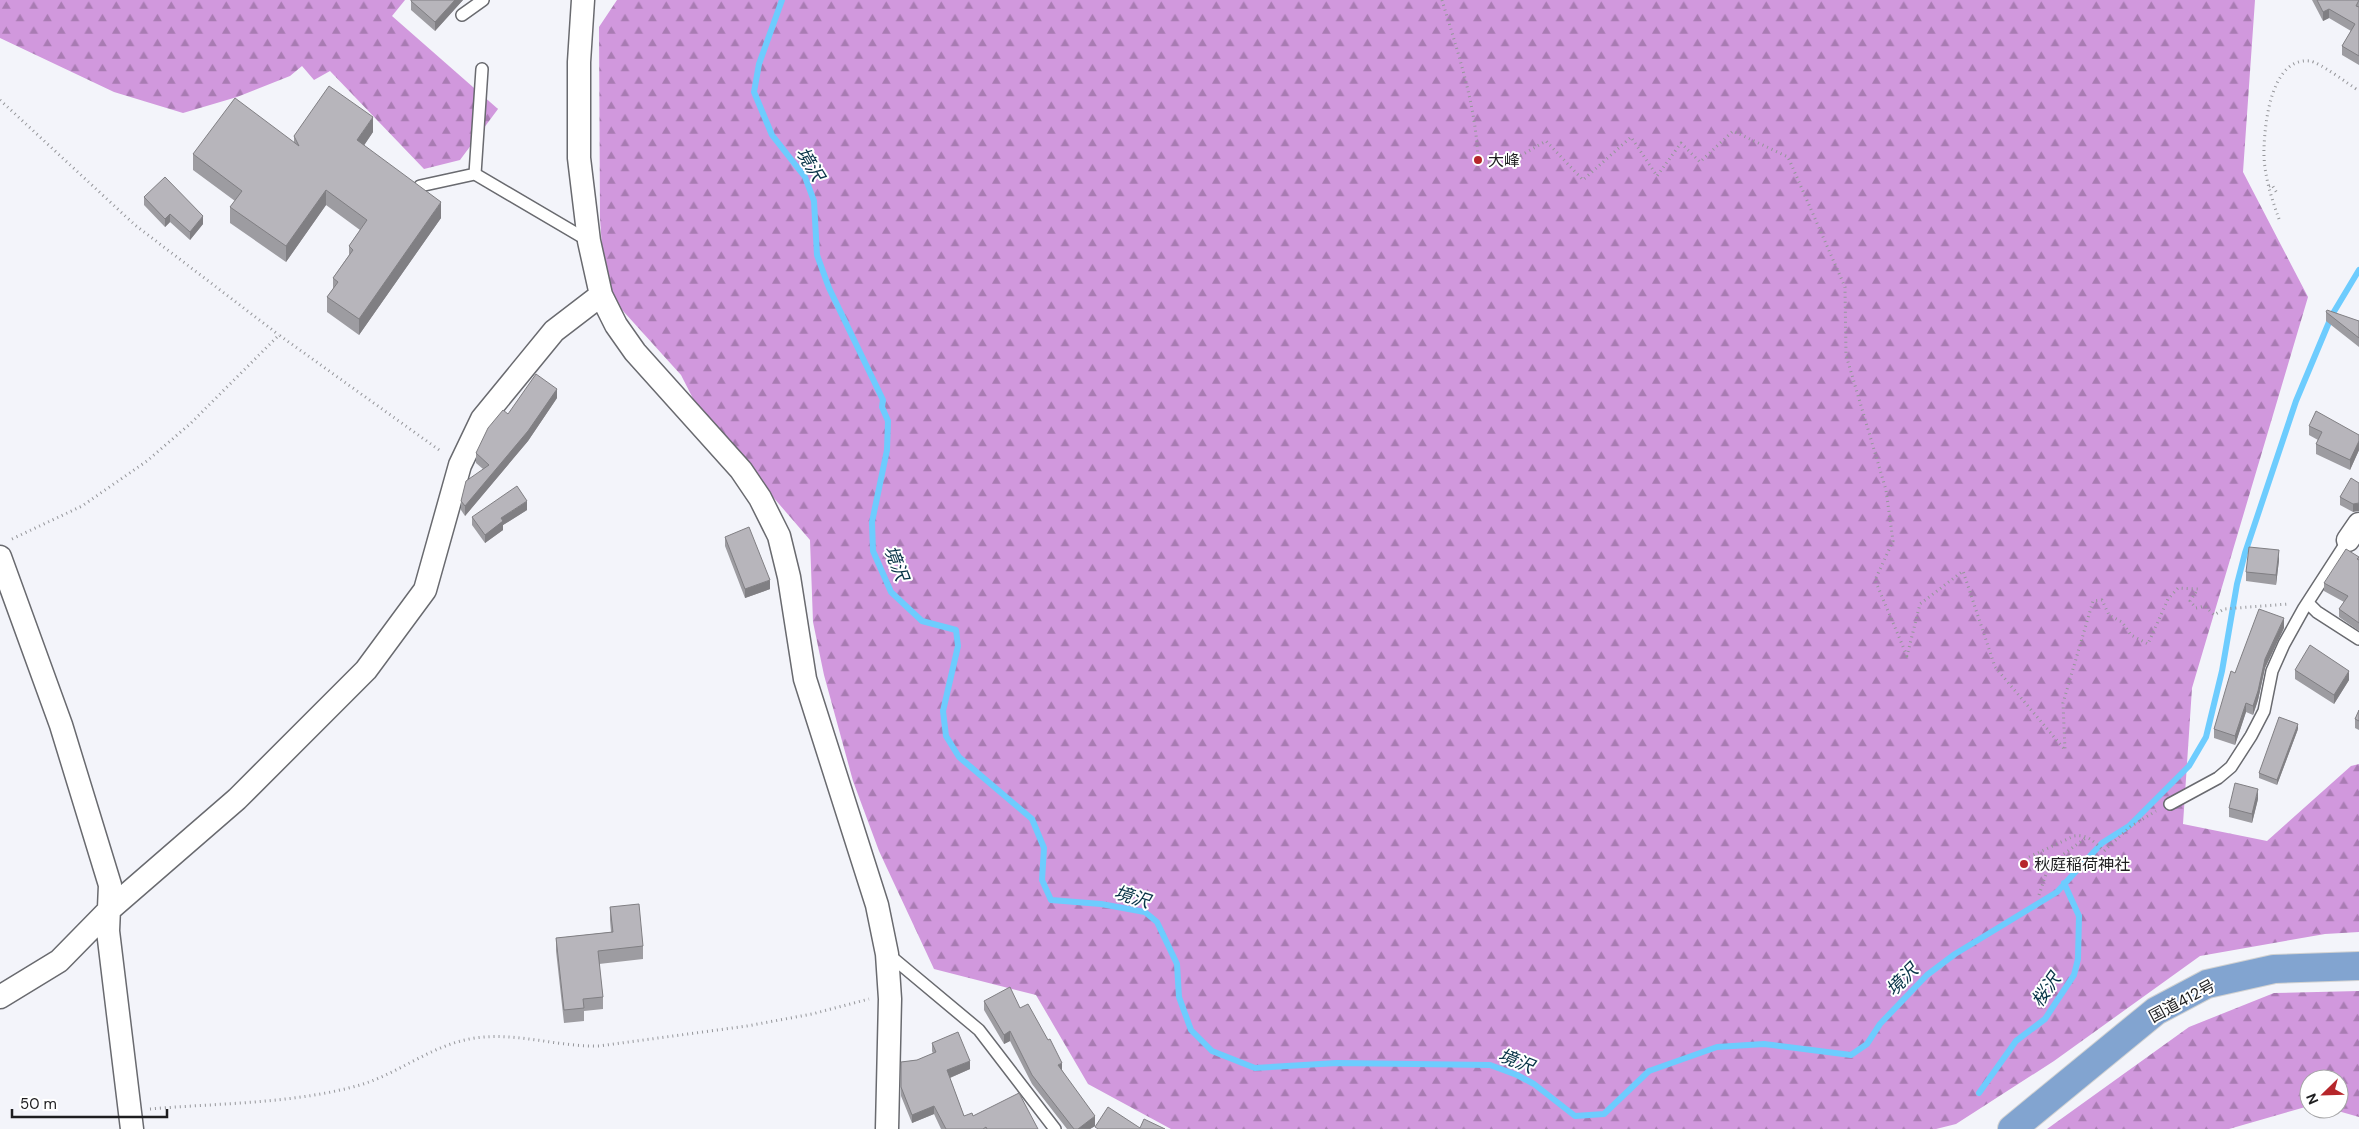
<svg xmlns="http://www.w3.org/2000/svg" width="2359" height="1129" viewBox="0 0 2359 1129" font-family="'DM Sans','Noto Sans JP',sans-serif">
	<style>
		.forest { fill: url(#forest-firs) }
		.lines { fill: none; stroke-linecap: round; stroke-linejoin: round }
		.stream { stroke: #6dccfe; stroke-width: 6 }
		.service-casing { stroke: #696a6f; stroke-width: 14 }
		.minor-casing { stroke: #696a6f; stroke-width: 25 }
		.trunk-casing { stroke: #d2d2d2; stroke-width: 30 }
		.path { stroke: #95969a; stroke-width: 3; stroke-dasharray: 1 4; stroke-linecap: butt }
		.service { stroke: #fff; stroke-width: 11 }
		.minor { stroke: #fff; stroke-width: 22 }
		.trunk { stroke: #82a4d0; stroke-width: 28 }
		.wall { fill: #9d9ca1 }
		.shaded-wall { fill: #807f83 }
		.building { fill: #b7b5bb; stroke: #807f83 }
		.poi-dot { fill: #b6262b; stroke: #fff; stroke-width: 2 }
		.labels { text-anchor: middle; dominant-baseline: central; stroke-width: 4; stroke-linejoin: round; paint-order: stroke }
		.poi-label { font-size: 16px; fill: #1e1e20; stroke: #fff; text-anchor: start }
		.street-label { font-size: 16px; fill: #1e1e20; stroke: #fff }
		.water-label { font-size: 18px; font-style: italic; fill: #073347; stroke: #fff }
	</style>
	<defs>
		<pattern id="forest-firs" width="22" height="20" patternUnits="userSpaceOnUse" patternTransform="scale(1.25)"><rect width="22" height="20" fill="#d198dd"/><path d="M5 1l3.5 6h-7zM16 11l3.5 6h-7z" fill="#a97bb3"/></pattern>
	</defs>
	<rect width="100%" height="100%" fill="#f3f4fa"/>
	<!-- forest -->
	<path class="forest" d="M0,0H405L392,16L498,109L460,160L424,169L330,71L314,80L302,66L290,76L237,97L183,113L114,92L0,38Z
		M617,0H2255L2243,172L2308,297L2192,688L2183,824L2267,841L2351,766L2359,764V932L2325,934L2200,956L2054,1061L1956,1124L1936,1129H1171L1088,1084L1036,995L934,969L879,851L853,781L824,675L813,622L810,540L761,483L707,426L681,375L605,291L600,218L599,27Z
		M2359,991V1117L2331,1109H2339V1079H2309V1106L2229,1129H2047L2189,1027L2274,993Z"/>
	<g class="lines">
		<!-- stream -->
		<path class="stream" d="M782,0L759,64L754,92L772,135L805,177L814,201L817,255L829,288L883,400L882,407L888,421L887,450L872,522L873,551L891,592L922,621L956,630L958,646L943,711L946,736L959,757L1032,819L1044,848L1042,880L1051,900L1101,904L1145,912L1157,922L1177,964L1179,997L1191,1030L1212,1051L1255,1068L1337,1063L1490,1065L1517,1075L1534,1084L1575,1116L1604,1114L1649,1071L1717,1047L1764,1044L1851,1055L1867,1044L1880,1024L1927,975L1955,954L2057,892L2102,843L2129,826L2189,766L2206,737L2222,671L2237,584L2245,553L2296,401L2332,315L2359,270
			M1979,1093L2016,1041L2045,1019L2074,975L2078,959L2079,916L2064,883"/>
		<defs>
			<path id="service" d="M462,15L483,0
				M482,69L475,174L589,241
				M420,186L475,174
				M2308,603L2317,612L2359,639
				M2170,804L2218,778L2231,767L2251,736L2264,711L2272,671L2284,644L2304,608L2348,540
				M888,954L979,1030L1055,1129"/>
			<path id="minor" d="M583,0L579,62V158L589,241L601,295L616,325L635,352L741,470L760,498L779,536L789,577L805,679L877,905L887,954L890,999L887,1129
				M2348,540L2359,524
				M0,557L61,725L110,885L108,931L132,1129
				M0,997L59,961L109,910L237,799L366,670L425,590L460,465L482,419L554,331L601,295"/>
			<path id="trunk" d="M2012,1129L2156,1011L2207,984L2274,969L2359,966"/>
		</defs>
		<!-- service casing -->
		<use href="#service" class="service-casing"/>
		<!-- minor casing -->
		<use href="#minor" class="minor-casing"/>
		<!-- trunk casing -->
		<use href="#trunk" class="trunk-casing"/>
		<!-- path -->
		<path class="path" d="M1442,0C1458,53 1476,105 1478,160L1504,165L1546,141L1583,180L1631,137L1657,176L1681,143L1700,162L1733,131L1788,157L1845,287L1846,355L1886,490L1893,541L1875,580L1907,656L1920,604L1963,571L1995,667L2065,750L2063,703L2093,601L2102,600L2109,615L2122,622L2131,635L2148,644L2168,599L2178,588L2198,589L2190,601L2196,608L2205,606L2214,615L2224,609L2288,604
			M0,100L135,225L279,335
			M2269,186L2272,185L2277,193
			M2279,219C2271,197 2263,172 2264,148C2265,120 2272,57 2310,61C2319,62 2350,85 2359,91
			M12,539L82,506L147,461L191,423L279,335L442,452
			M2029,857L2074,836C2088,834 2094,842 2104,851L2130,827L2156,811
			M2039,895L2049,865L2087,837
			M150,1109C219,1103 293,1104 360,1085C400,1073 433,1044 475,1038C518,1032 557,1047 599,1046L747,1026L812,1014L869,999"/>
		<!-- service -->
		<use href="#service" class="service"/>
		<!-- minor -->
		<use href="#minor" class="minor"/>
		<!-- trunk -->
		<use href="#trunk" class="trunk"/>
	</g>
	<!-- wall -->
	<path class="wall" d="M411,0H463L435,31L411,10Z
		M2312,0H2359V65L2342,55V46L2351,31L2329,18L2323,21Z
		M373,132L364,145L441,218L359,335L327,312V297L333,289V278L349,255V246L360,230L326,205L286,262L230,223V207L235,201L193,170V154L294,142V136Z
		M144,197L203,224L190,240L170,222L165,227L144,205Z
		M2326,312L2359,321V347L2326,321Z
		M557,398L528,441L465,516L461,510V501L483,469L476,463V453L508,414Z
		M2309,426L2359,435V450L2350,470L2316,454V444L2318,440L2309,435Z
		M2359,483L2353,512L2340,505V497Z
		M527,510L503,525V530L485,543L472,525V517Z
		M725,537L770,589L745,598L725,546Z
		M2359,557V631L2339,617V609L2344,602L2324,591V583Z
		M2279,560L2276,585L2246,581V572Z
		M2284,628L2265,668L2258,700L2253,715L2246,712L2235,745L2214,738V729L2235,673Z
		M2295,670L2349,680L2334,704L2295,679Z
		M2359,710V730L2355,728V719Z
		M2298,729L2277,785L2259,778V773Z
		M2258,799L2252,823L2229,817V808Z
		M610,907L643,946V959L599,964L603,997V1009L584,1011V1021L564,1023L556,951V938L611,932L610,920Z
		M984,1001L1020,1008L1062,1070L1095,1126L1090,1129H1067L1032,1084L1010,1041L1004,1044L984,1010Z
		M932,1043L970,1069L950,1078L964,1116H973L1038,1129H941L934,1114L912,1123L901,1096V1062L917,1060L933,1054L932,1051Z"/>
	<!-- shaded-wall -->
	<path class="shaded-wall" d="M455,0H463L435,31V22Z
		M2329,9V18L2323,21V12Z
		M373,117V132L357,156V140Z
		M326,190V205L286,262V246Z
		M441,202V218L359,335V319Z
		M170,214V222L165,227V219Z
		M203,216V224L190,240V232Z
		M557,389V398L528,441L465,516V506Z
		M2359,441V450L2350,470V460Z
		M527,501V510L503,525V530L485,543V535L501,518Z
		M2359,503V511L2353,512V504Z
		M2279,550V560L2276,585V575Z
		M770,580V589L745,598V589Z
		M2284,618V628L2265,668L2258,700L2253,715V706L2265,659Z
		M2349,671V680L2334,704V695Z
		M2246,703V712L2235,745V736Z
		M2298,724V729L2277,785V780Z
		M2258,789V799L2252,823V814Z
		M1010,1031V1041L1004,1044V1035Z
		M970,1061V1069L947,1079V1070Z
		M1062,1063V1073L1058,1065Z
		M934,1106V1114L912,1123V1115Z
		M1095,1116V1126L1090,1129H1078Z"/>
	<!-- building -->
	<path class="building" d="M411,0H455L435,22L411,1Z
		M2317,0H2359L2356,6L2359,7V56L2342,46L2355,24L2329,9L2323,12Z
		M329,86L373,117L357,140L441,202L359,319L327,297L338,282L333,278L353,250L349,246L367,220L326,190L286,246L230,207L242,191L193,154L235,98L299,146L294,136Z
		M165,177L203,216L190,232L170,214L165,219L144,197Z
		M2327,310L2359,321V338L2326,312Z
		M536,374L557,389L528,431L465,506L461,501L466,481L489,465L476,453L488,428L503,410L508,414Z
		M2316,411L2359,435V441L2350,460L2316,444L2322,432L2309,426Z
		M2351,478L2359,483V503L2353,504L2340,497Z
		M517,486L527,501L501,518L503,521L485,535L472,517Z
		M749,527L770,580L745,589L725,537Z
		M2249,547L2279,550L2276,575L2246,572Z
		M2346,549L2359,557L2357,559L2359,560V623L2339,609L2348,596L2324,583Z
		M2259,609L2284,618L2265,659L2258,691L2253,706L2246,703L2235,736L2214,729L2231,671L2235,673Z
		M2310,645L2349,671L2334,695L2295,670Z
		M2359,710V721L2355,719Z
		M2279,717L2298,724L2277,780L2259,773Z
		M2235,783L2258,789L2252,814L2229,808Z
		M639,904L643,946L598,951L603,997L583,999L584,1008L564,1010L556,938L613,932L610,907Z
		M1010,987L1020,1008L1028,1004L1048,1040L1050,1039L1062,1063L1058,1065L1095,1116L1078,1129H1074L1032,1075L1010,1031L1004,1035L984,1001Z
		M958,1032L970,1061L947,1070L964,1116L972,1113L973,1116L1019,1093L1038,1129H987L986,1127L983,1129H946L934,1106L912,1115L901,1087V1062L917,1060L936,1052L932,1043Z
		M1108,1107L1140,1128L1144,1119L1165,1129H1098L1095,1127Z"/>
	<!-- markers -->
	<g class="poi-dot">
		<circle cx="1478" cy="160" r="5"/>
		<circle cx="2024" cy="864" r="5"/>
	</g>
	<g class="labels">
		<!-- poi labels -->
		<g class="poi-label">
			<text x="1488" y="160">大峰</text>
			<text x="2034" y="864">秋庭稲荷神社</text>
		</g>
		<!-- street labels -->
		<g class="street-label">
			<text transform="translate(2182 1001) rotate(-28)">国道412号</text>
		</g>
		<!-- water labels -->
		<g class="water-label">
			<text transform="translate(810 164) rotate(59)">境沢</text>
			<text transform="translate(896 563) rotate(69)">境沢</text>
			<text transform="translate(1132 897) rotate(17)">境沢</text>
			<text transform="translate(1902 980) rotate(-45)">境沢</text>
			<text transform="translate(2046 990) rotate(-55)">桜沢</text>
			<text transform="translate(1516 1061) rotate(22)">境沢</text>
		</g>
	</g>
	<!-- north arrow -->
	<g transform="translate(2324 1094) rotate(247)"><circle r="24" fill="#ffffff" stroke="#a5a5a6"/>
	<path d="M0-4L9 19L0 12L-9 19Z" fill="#b6262b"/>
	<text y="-8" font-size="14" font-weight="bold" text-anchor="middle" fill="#1e1e20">N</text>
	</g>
	<!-- scale -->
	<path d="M12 1109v8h155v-8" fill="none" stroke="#1e1e20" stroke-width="2.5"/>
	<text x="20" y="1109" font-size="15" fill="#1e1e20" stroke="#ffffff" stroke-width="4" paint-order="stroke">50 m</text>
</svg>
